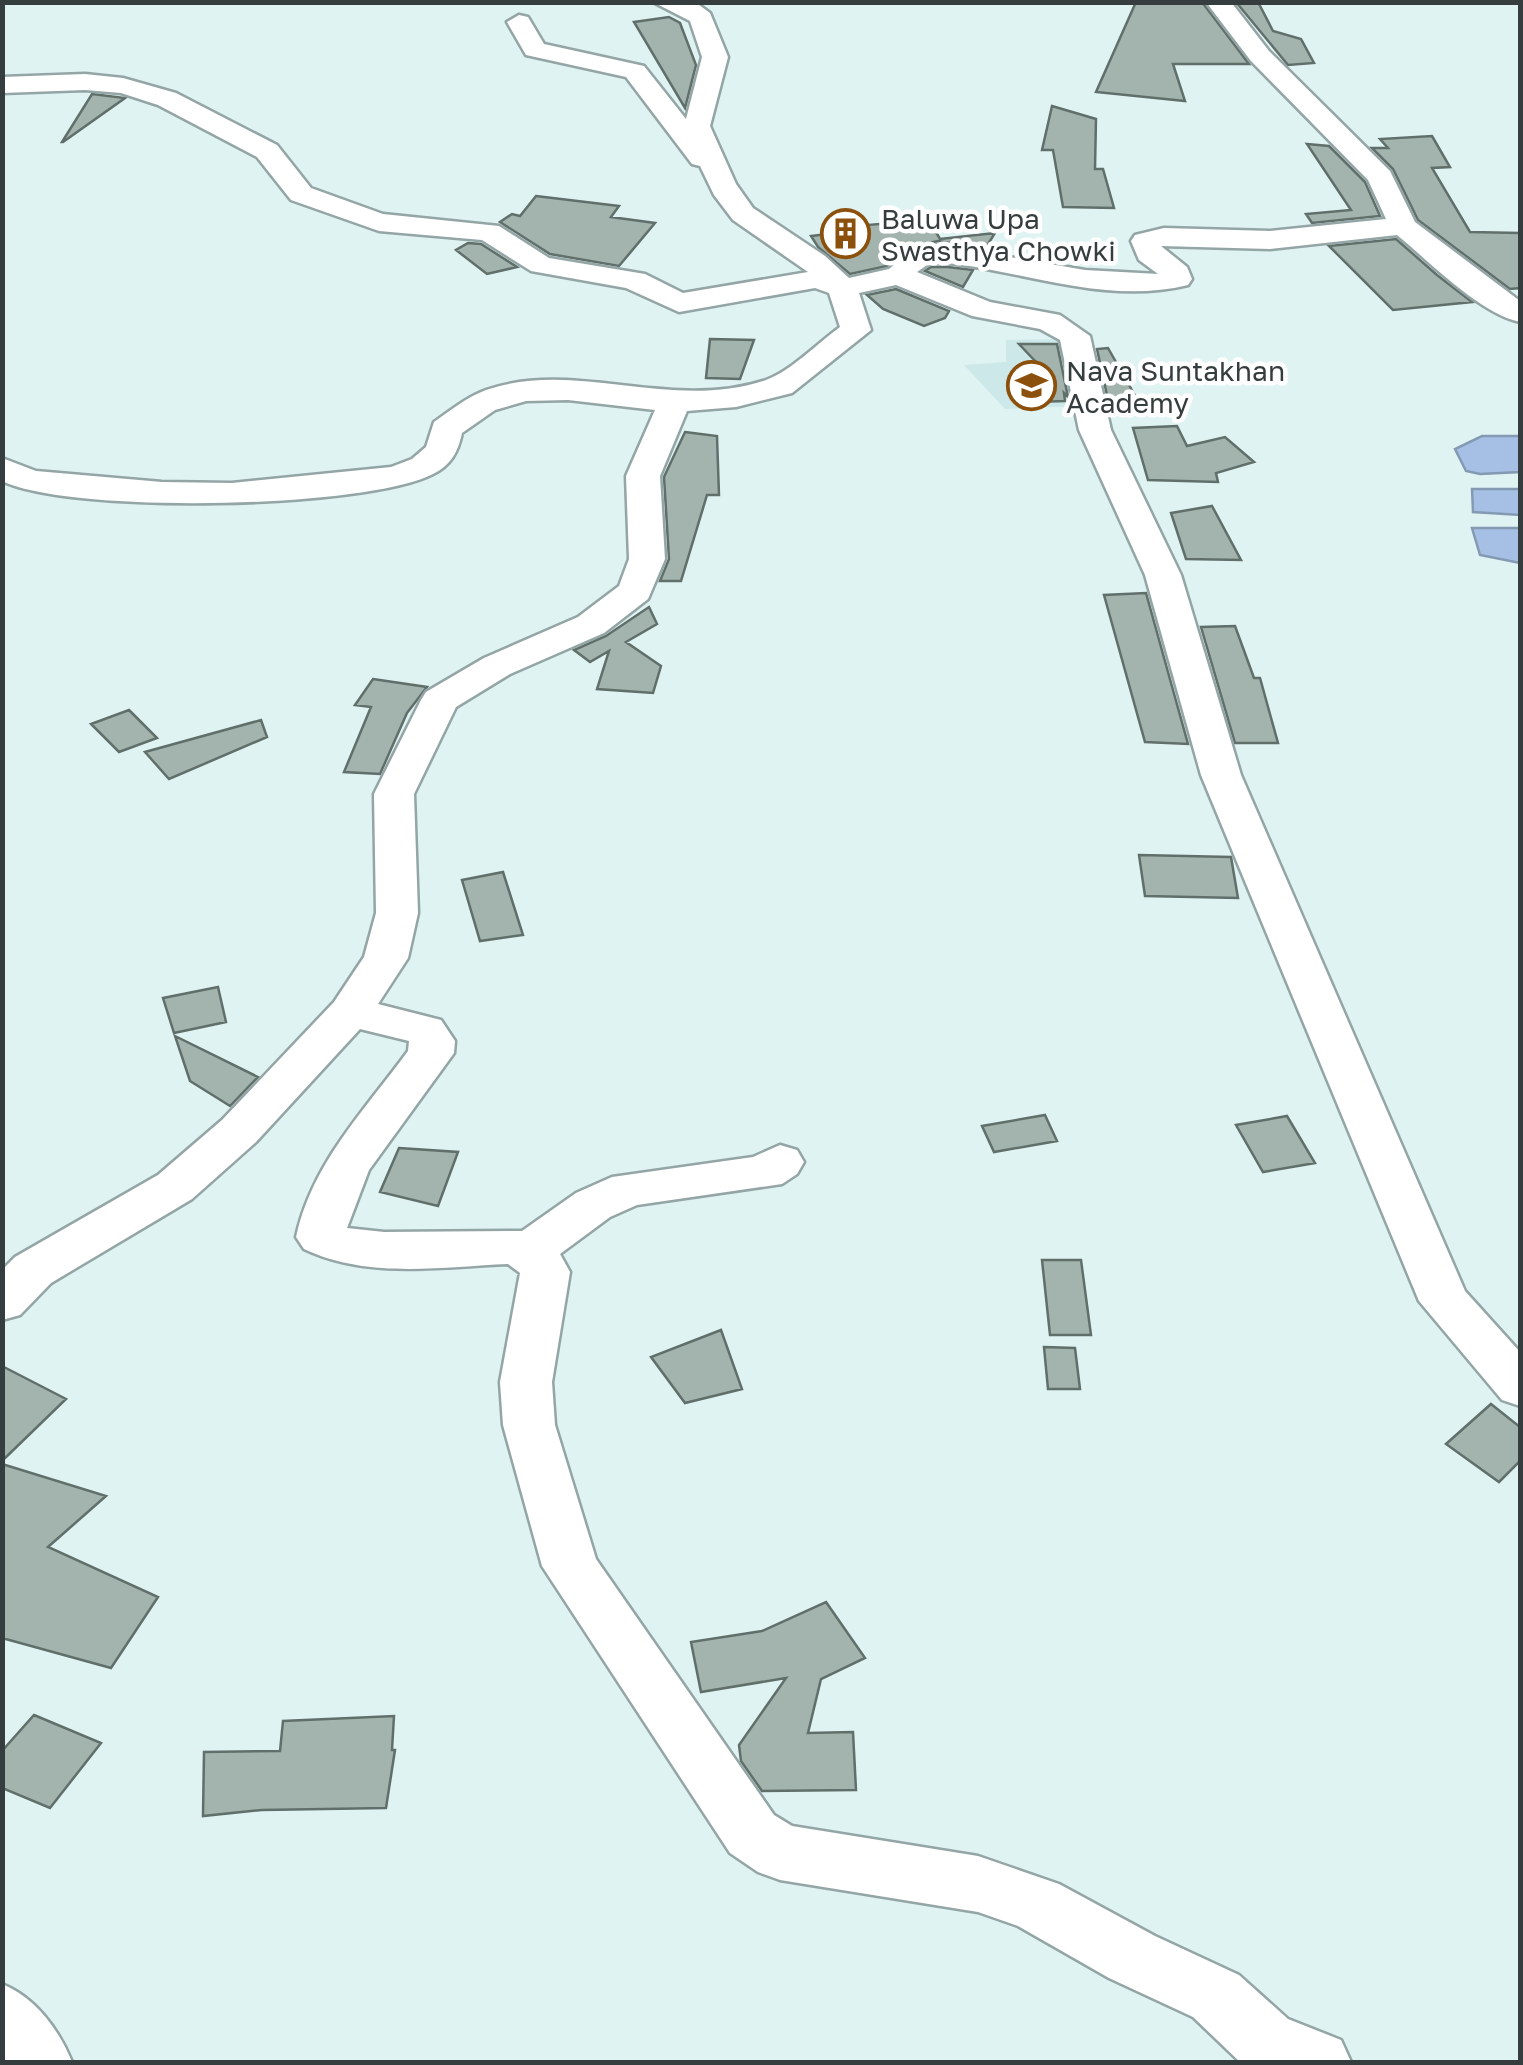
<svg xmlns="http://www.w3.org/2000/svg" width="1523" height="2065" viewBox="0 0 1523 2065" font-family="'Golos Text',sans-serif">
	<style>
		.built { fill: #cce8e9 }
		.water { fill: #a5c0e4; stroke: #8499b2; stroke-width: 2.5 }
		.building { fill: #a3b4ae; stroke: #606f6a; stroke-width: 2.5 }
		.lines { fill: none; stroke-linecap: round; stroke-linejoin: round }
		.minor-casing { stroke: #94a5a6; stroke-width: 5 }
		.minor { fill: #fff; fill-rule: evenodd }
		.labels { text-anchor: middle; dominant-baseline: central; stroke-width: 9; stroke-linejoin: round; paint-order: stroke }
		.far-poi-label { font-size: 28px; fill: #363d3e; stroke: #fff; text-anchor: start }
	</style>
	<rect width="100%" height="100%" fill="#e0f3f3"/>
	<!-- built -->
	<path class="built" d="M1069,339L1080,406L1005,409L964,365L1006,362V340Z"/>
	<!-- water -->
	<path class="water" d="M1482,436H1520V472L1480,474L1466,471L1455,449Z
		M1472,489H1520V515L1473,512Z
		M1472,528H1520V563L1480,555Z"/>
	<!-- building -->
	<path class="building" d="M1136,2H1202L1249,64H1173L1185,101L1096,92Z
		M1236,2H1258L1273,31L1301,39L1314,63L1288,65Z
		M669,17L680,23L696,65L685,108L634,22Z
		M92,94L125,98L63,142H62Z
		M1052,106L1096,119L1095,169H1103L1114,208L1063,207L1053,150H1042Z
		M1432,136L1450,167L1432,168L1470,232L1520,233V288L1510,289L1418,220L1393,169L1372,148H1388L1380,139Z
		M1307,144L1329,146L1365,182L1380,216L1312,223L1306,214L1351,210Z
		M536,196L619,206L611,217L655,223L619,266L550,254L500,222L512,214L520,216Z
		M929,220L940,239L995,233L985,249L938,241L910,247L887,266L850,274L818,247L811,236L845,232L842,227Z
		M1396,239L1437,275L1472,302L1393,310L1329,246Z
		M468,243L481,244L517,267L487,274L456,250Z
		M931,267H948L973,270L963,287L925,271Z
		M896,289L949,311L945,318L924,326L883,309L867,295Z
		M710,339L754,340L740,379L706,378Z
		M1019,344H1057L1068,397L1064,393L1065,401L1036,402L1031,362H1036Z
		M1108,348L1137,399L1108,400L1097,349Z
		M1177,426L1187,446L1225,437L1254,462L1216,473L1218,482L1148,480L1133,428Z
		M685,432L717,436L719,495H707L681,581H660L669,559L664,477Z
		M1212,506L1241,560L1186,559L1171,513Z
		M1146,593L1188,744L1145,742L1104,595Z
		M649,607L657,624L626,642L661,666L653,693L597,689L609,651L590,662L574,650L606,636Z
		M1235,626L1254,678H1260L1278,743H1235L1201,627Z
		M373,679L427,687L407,713L380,774L344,772L371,707L355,705Z
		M129,710L157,738L119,752L91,724Z
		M261,720L267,737L169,779L145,752Z
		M1139,855L1231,857L1238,898L1145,896Z
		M503,872L523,935L480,941L462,880Z
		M218,987L226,1022L174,1033L163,998Z
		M175,1036L258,1077L230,1106L190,1081Z
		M1045,1115L1057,1141L994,1152L982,1126Z
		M1287,1116L1315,1163L1263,1172L1236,1125Z
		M399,1148L458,1152L438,1206L380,1192Z
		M1042,1260H1081L1091,1335H1050Z
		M721,1330L742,1389L685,1403L651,1357Z
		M1044,1347L1075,1348L1080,1389H1048Z
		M2,1366L66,1399L2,1461Z
		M1491,1404L1520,1427V1461L1499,1482L1446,1444Z
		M2,1464L106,1496L48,1547L158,1597L111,1668L2,1638Z
		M826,1602L865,1658L821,1679L808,1733L853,1732L856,1790L762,1791L741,1761L739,1745L786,1678L701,1692L691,1642L762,1631Z
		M34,1715L101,1743L50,1808L2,1788V1751Z
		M394,1716L392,1750H395L386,1808L262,1810L203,1816L204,1752L280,1751L283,1721Z"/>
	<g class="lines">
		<defs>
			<path id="minor" d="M653,2H695L710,13L728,57L710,126L736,184L753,208L825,256L849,278L889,269L912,250L939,245L1085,270L1158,274L1139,260L1131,241L1135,235L1164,228L1270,231L1386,219L1368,180L1251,61L1206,2H1231L1269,51L1390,171L1415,222L1520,301V322C1479,313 1430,262 1397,235L1270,249L1161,246L1187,267L1192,279L1188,285C1107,305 1027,272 948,263H930L917,272L990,302L1060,315L1090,336L1111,430L1181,575L1241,775L1465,1291L1520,1352V1406L1502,1400L1419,1301L1201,775L1145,575L1079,430L1060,340L1040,329L972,316L896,285L859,293L871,330L792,393L736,407L687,411L660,476L665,559L648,599L604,633L510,674L456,707L414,794L418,913L408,958L378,1004L441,1020L455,1041L454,1053L369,1170L347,1228L384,1232L522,1231L576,1193L612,1177L753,1157L780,1145L797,1150L804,1162L797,1174L782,1184L637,1205L610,1217L560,1254L570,1272L552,1382L555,1425L596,1559L774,1815L792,1826L978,1856L1059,1884L1155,1936L1239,1975L1288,2019L1341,2040L1351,2062H1240L1193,2017L1109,1978L1018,1926L978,1912L780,1880L758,1872L730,1853L542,1566L503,1425L500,1382L520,1273L508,1264C441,1267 367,1279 304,1249L296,1237C312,1163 365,1110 408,1051L409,1041L360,1029L256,1142L192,1199L51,1283L20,1315L2,1320V1270L15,1257L158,1175L222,1120L334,1002L364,957L376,913L374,794L421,700L426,692L484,658L578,617L619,586L629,559L626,476L655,410L568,400L526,401L495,410L462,433C458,452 451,465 433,474C365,509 70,514 2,481V458L36,471L162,482L232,483L391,467L412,459L426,447L434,422C451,410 467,397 486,390C576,359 671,412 766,380C791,371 818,343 840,327L829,293L815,288L679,312L626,288L531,271L482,240L379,231L291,200L257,157L158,105L121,93L85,90L2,93V77L85,74L123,78L176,93L277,145L311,188L383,214L499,226L549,258L645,274L683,293L808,272L733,220L714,195L700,166L692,164L626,77L526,55L507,22L519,15L528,17L544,44L644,66L686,119L702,57L690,21Z
				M2,1984C35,1997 59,2030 72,2062H2Z"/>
		</defs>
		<!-- minor casing -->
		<use href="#minor" class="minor-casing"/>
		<!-- minor -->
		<use href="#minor" class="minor"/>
	</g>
	<!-- icons -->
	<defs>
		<symbol id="building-ring" viewBox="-11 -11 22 22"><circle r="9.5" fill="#fff" stroke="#8b500b" stroke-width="1.5"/><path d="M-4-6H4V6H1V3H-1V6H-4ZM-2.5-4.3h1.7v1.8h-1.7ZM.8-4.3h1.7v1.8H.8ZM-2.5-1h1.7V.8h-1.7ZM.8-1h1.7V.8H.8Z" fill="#8b500b"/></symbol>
		<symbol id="school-ring" viewBox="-11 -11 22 22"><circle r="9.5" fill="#fff" stroke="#8b500b" stroke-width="1.5"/><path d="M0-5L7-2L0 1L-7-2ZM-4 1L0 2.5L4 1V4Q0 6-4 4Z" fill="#8b500b"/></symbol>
	</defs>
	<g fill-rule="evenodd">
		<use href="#building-ring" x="818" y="206" width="55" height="55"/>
		<use href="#school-ring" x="1004" y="358" width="55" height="55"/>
	</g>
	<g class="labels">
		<!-- far-poi labels -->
		<g class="far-poi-label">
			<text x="881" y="218">Baluwa Upa<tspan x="881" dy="32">Swasthya Chowki</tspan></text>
			<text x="1066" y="370">Nava Suntakhan<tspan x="1066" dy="32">Academy</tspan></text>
		</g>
	</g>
	<!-- border -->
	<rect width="1523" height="2065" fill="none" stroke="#363d3e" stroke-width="10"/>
</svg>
